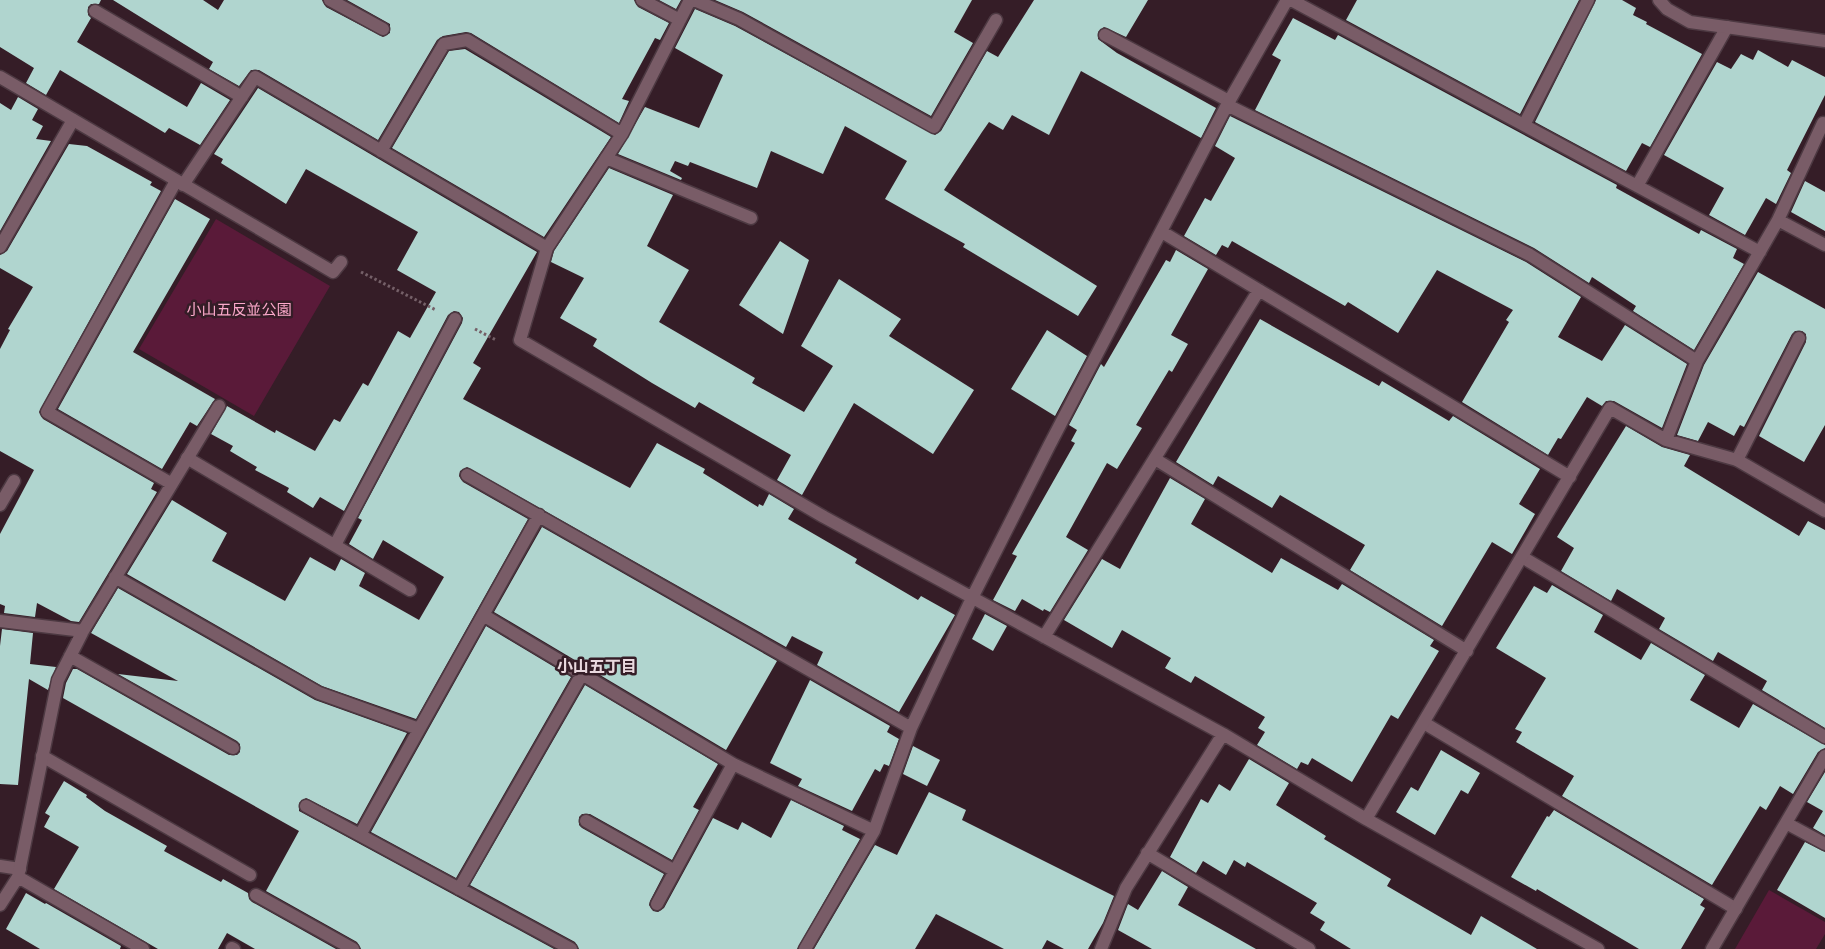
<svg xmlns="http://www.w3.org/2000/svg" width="1825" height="949" viewBox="0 0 1825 949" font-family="Cabin,'Noto Sans JP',sans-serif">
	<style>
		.green { fill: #5a1a39 }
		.building { fill: #b0d5cf }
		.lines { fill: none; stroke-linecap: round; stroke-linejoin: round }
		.service-casing { stroke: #4d3942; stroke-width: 15 }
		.minor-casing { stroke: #4d3942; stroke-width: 15 }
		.tertiary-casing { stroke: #4d3942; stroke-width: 15 }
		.path { stroke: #756068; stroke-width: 3; stroke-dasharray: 2.5 2.5; stroke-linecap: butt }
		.service { stroke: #795c67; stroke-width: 12 }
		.minor { stroke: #795c67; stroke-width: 12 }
		.tertiary { stroke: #795c67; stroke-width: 12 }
		.labels { text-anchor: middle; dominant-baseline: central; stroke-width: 5; stroke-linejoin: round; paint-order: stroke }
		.park-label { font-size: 15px; fill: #fba8ca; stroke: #351d27 }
		.neighbourhood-label { font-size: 16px; font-weight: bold; fill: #ead9df; stroke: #351d27 }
	</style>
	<rect width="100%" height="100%" fill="#351d27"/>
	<!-- green -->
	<path class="green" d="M216,219L330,286L254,416L139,349Z
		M1769,890L1825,922V934L1816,949H1735Z"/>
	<!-- building -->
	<path class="building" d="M0,0H101L99,4H91L88,7V15L91,18L77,42L187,107L201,83L230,100L200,145L169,128L165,133L60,70L46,95L26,83L34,68L0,47Z
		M113,0H203L218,10L224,0H322L326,7L383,37L390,33V24L347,0H634L638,7L669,23L660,40L655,38L622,99L629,101L619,123L471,33L466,32L443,36L437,40L378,140L259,70H251L239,86L209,69L213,62Z
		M659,0H681L676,9Z
		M715,0H972L954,32L973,43L931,116L743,12Z
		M1034,0H1148L1126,37L1104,27L1098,32V39L1117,53L1216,108L1201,138L1081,71L1049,135L1012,115L1003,130L989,122L982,132L944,190L1097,286L1078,316L963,247L965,244L885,199L907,161L845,126L823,174L771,151L757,188L690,162L688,166L675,161L670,171L682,178L681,180L618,154L645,107L699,128L723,75L675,48L695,9L735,26L935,135L941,131L987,51L998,57Z
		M1357,0H1579L1520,114L1346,20Z
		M1596,0H1622L1636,8L1633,15L1647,22L1646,24L1702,54L1650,147L1642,143L1626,171L1535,122Z
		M1293,18L1335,40L1338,35L1617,185L1616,188L1699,234L1701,230L1737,249L1733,258L1744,264L1694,350L1633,311L1636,306L1592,277L1589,283L1534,248L1255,110L1281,60L1272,55Z
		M465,49L611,137L544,237L392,148L449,51Z
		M1758,50L1788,67L1792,60L1825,77V95L1787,170L1791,173L1776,204L1766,198L1745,235L1709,215L1724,188L1664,155L1717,62L1731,69L1741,54L1753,60Z
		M258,88L537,252L473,363L481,368L463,399L630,488L657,443L705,469L703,473L758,507L759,504L763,506L769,494L794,509L788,519L857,559L855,563L918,600L921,596L955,615L899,712L817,665L823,652L792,636L786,647L467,467L460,471L459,476L463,482L528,519L416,719L322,686L127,574L172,500L227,533L212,561L285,601L310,557L335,571L341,559L365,573L359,586L419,620L444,577L383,540L373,559L349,544L362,520L358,518L462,323L463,318L459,312L454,311L448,315L344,511L320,497L313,508L287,492L289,488L255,470L257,467L230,451L233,446L211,434L227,406L275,433L276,430L315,451L334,419L340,422L363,383L368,386L398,331L410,338L436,292L397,270L418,232L306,169L286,204L221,163L223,159L214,154Z
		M18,97L38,109L32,120L43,126L36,139L51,141L0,231V103L11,110Z
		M1230,116L1526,262L1581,297L1558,337L1602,361L1625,325L1687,364L1662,428L1614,401H1606L1602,406L1587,397L1561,439L1558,438L1548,455L1462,402L1509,322L1506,320L1513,310L1437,270L1398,333L1348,302L1345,306L1232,241L1228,248L1222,245L1216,255L1184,236L1205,198L1211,201L1235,158L1215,146Z
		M69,144L87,146L152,182L150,185L161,191L39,412L43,419L154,483L151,489L157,492L79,622L71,621L37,603L35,617L4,613L5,606L0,604V534L34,470L0,451V349L10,330L8,329L33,287L0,268V255L7,251Z
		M609,168L673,195L647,246L689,270L659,322L755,378L752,383L804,412L833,366L801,346L839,279L901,319L889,336L974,390L933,454L854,403L802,495L777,480L791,455L699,402L695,408L652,383L593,346L597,339L560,318L584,278L551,262L554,251Z
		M1805,181L1825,192V231L1791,212Z
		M175,199L210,219L133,352L215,399L197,426L190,422L162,469L58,409Z
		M780,241L809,260L783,334L739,305Z
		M1176,250L1208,269L1171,335L1188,344L1172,372L1169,370L1136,425L1142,428L1117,469L1107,463L1066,537L1088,550L1050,612L1044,609L1043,611L1022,599L1015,611L993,600L1017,556L1012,554L1075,443L1071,441L1077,430L1069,425L1101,364L1104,367L1166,260L1170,262Z
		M1758,272L1825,309V425L1804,462L1759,436L1806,342V334L1802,331H1795L1792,334L1744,427L1740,425L1734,436L1708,422L1698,441L1677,435L1704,365Z
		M1260,319L1379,386L1382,381L1449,421L1453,416L1540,469L1519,504L1535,514L1512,554L1492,542L1442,626L1350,570L1365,545L1280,495L1272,508L1218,476L1213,485L1176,462Z
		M1047,330L1087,356L1055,416L1011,389Z
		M1626,426L1662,447L1690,455L1684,466L1799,536L1808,521L1825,530V728L1762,690L1767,681L1718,652L1713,661L1659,629L1665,618L1617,589L1611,601L1561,571L1574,548L1557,537Z
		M1170,478L1205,499L1191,524L1272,573L1281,558L1338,590L1342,584L1434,640L1430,646L1439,651L1398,719L1391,715L1352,782L1312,758L1308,765L1301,762L1297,769L1257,745L1265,732L1258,728L1265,717L1195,676L1191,683L1165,668L1171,658L1122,630L1112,648L1064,620L1102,559L1120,569Z
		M542,527L777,661L726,750L494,612Z
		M1552,585L1603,615L1594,632L1641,660L1651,643L1705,675L1690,700L1739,728L1753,704L1825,745V748L1818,752L1793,794L1780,786L1766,810L1760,806L1712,885L1562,796L1574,776L1516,742L1522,732L1515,729L1546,678L1496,648L1534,586L1547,593Z
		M118,588L315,700L407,733L357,824L306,798L299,803V811L554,949H361L357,942L266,891L299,831L63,698L66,683L73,669H77L229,755H237L240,752V744L237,741L118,674L178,681L91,633Z
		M985,614L1007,626L993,651L972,639Z
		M486,626L571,677L456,878L371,832Z
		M2,629L33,633L30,664L56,667L48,690L29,679L18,785L0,784V646Z
		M810,680L890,726L887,732L899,739L889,766L884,764L880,772L875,769L852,811L798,786L802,779L770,763Z
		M585,685L718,764L693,807L699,810L672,860L590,814H582L579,817V825L582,828L664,874L650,901L649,905L653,911L658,912L664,908L713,818L738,830L742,822L771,838L791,800L844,826L842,830L860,839L797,949H579L575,942L470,885Z
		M913,746L940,760L927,786L903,774Z
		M1441,750L1480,773L1468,794L1461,790L1435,835L1396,812L1411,787L1418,791Z
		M1249,759L1289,783L1276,805L1326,836L1324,839L1391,879L1387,886L1471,935L1481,916L1537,949H1351L1320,930L1325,922L1310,913L1317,903L1247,862L1245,867L1234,860L1226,875L1203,861L1196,873L1170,857L1201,799L1208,803L1219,784L1230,791Z
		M1825,772V835L1813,828L1823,811L1807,802Z
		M64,781L87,795L86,797L105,811L167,846L164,851L221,882L223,879L248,893L249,899L252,902L336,949H255L227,933L218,949H158L54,889L79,847L44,827L50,816L45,813Z
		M929,792L966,810L962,820L1114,896L1103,923L1088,949H1064L1047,940L1042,949H1004L936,914L915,949H814L875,845L897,855Z
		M1554,810L1704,899L1700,905L1705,908L1681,949H1639L1537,889L1536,891L1511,877L1547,816L1549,817Z
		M1805,842L1825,852V918L1777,890Z
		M1162,871L1188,887L1178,905L1256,949H1152L1118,930L1128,904L1138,910Z
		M26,893L45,904L46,903L121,946L120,949H40L6,929Z"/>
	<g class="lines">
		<defs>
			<path id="service" d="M1105,35L1229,101
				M0,247L73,120
				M187,458L410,590
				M1737,460L1799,338
				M335,545L455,319
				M1522,557L1825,737
				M1424,723L1736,909
				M42,756L250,875
				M0,866L20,869"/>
			<path id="minor" d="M330,0L383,29
				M642,0L680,20
				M690,0L622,134L547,248L520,340L824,517L1223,734L1366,819L1598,949
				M694,0L739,19L934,127L996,20
				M1291,0L1760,252
				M95,11L242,97
				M0,77L333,272L341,262
				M1227,105L1530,255L1697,361
				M1524,125L1588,0
				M381,151L444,44L467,40L622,134
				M606,158L751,218
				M183,185L255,77L547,248
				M1637,186L1727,27
				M1778,220L1825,245
				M1162,232L1570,477
				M1666,440L1697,361L1778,220L1823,123
				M1155,459L1467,651
				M467,475L911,728
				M172,484L47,412L176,181
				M0,505L14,481
				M115,577L319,693L419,729
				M483,615L733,764L874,831
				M0,621L83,631
				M1044,637L1259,290
				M70,656L233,748
				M306,806L571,949
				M1366,819L1610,408L1666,440L1737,460L1825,511
				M586,821L675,871
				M1786,823L1825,844
				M360,835L539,515
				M1147,853L1309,949
				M459,889L582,674
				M256,895L353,949
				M657,904L733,764
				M0,905L18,877
				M232,948L234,949
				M143,949L18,877L58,680L83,631L219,406
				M805,949L874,831L911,728L972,598L1049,446L1227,105L1287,0
				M1101,949L1126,888L1223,734
				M1712,949L1825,756"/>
			<path id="tertiary" d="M1659,0L1667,9L1690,22L1825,41"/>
		</defs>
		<!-- service casing -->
		<use href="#service" class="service-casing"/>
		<!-- minor casing -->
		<use href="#minor" class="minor-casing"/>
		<!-- tertiary casing -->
		<use href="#tertiary" class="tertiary-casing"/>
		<!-- path -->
		<path class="path" d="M361,272L436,310
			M475,329L496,340"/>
		<!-- service -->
		<use href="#service" class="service"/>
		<!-- minor -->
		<use href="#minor" class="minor"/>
		<!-- tertiary -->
		<use href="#tertiary" class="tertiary"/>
	</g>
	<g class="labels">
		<!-- park labels -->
		<g class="park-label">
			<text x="239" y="310">小山五反並公園</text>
		</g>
		<!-- neighbourhood labels -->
		<g class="neighbourhood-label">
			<text x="597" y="666">小山五丁目</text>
		</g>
	</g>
</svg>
